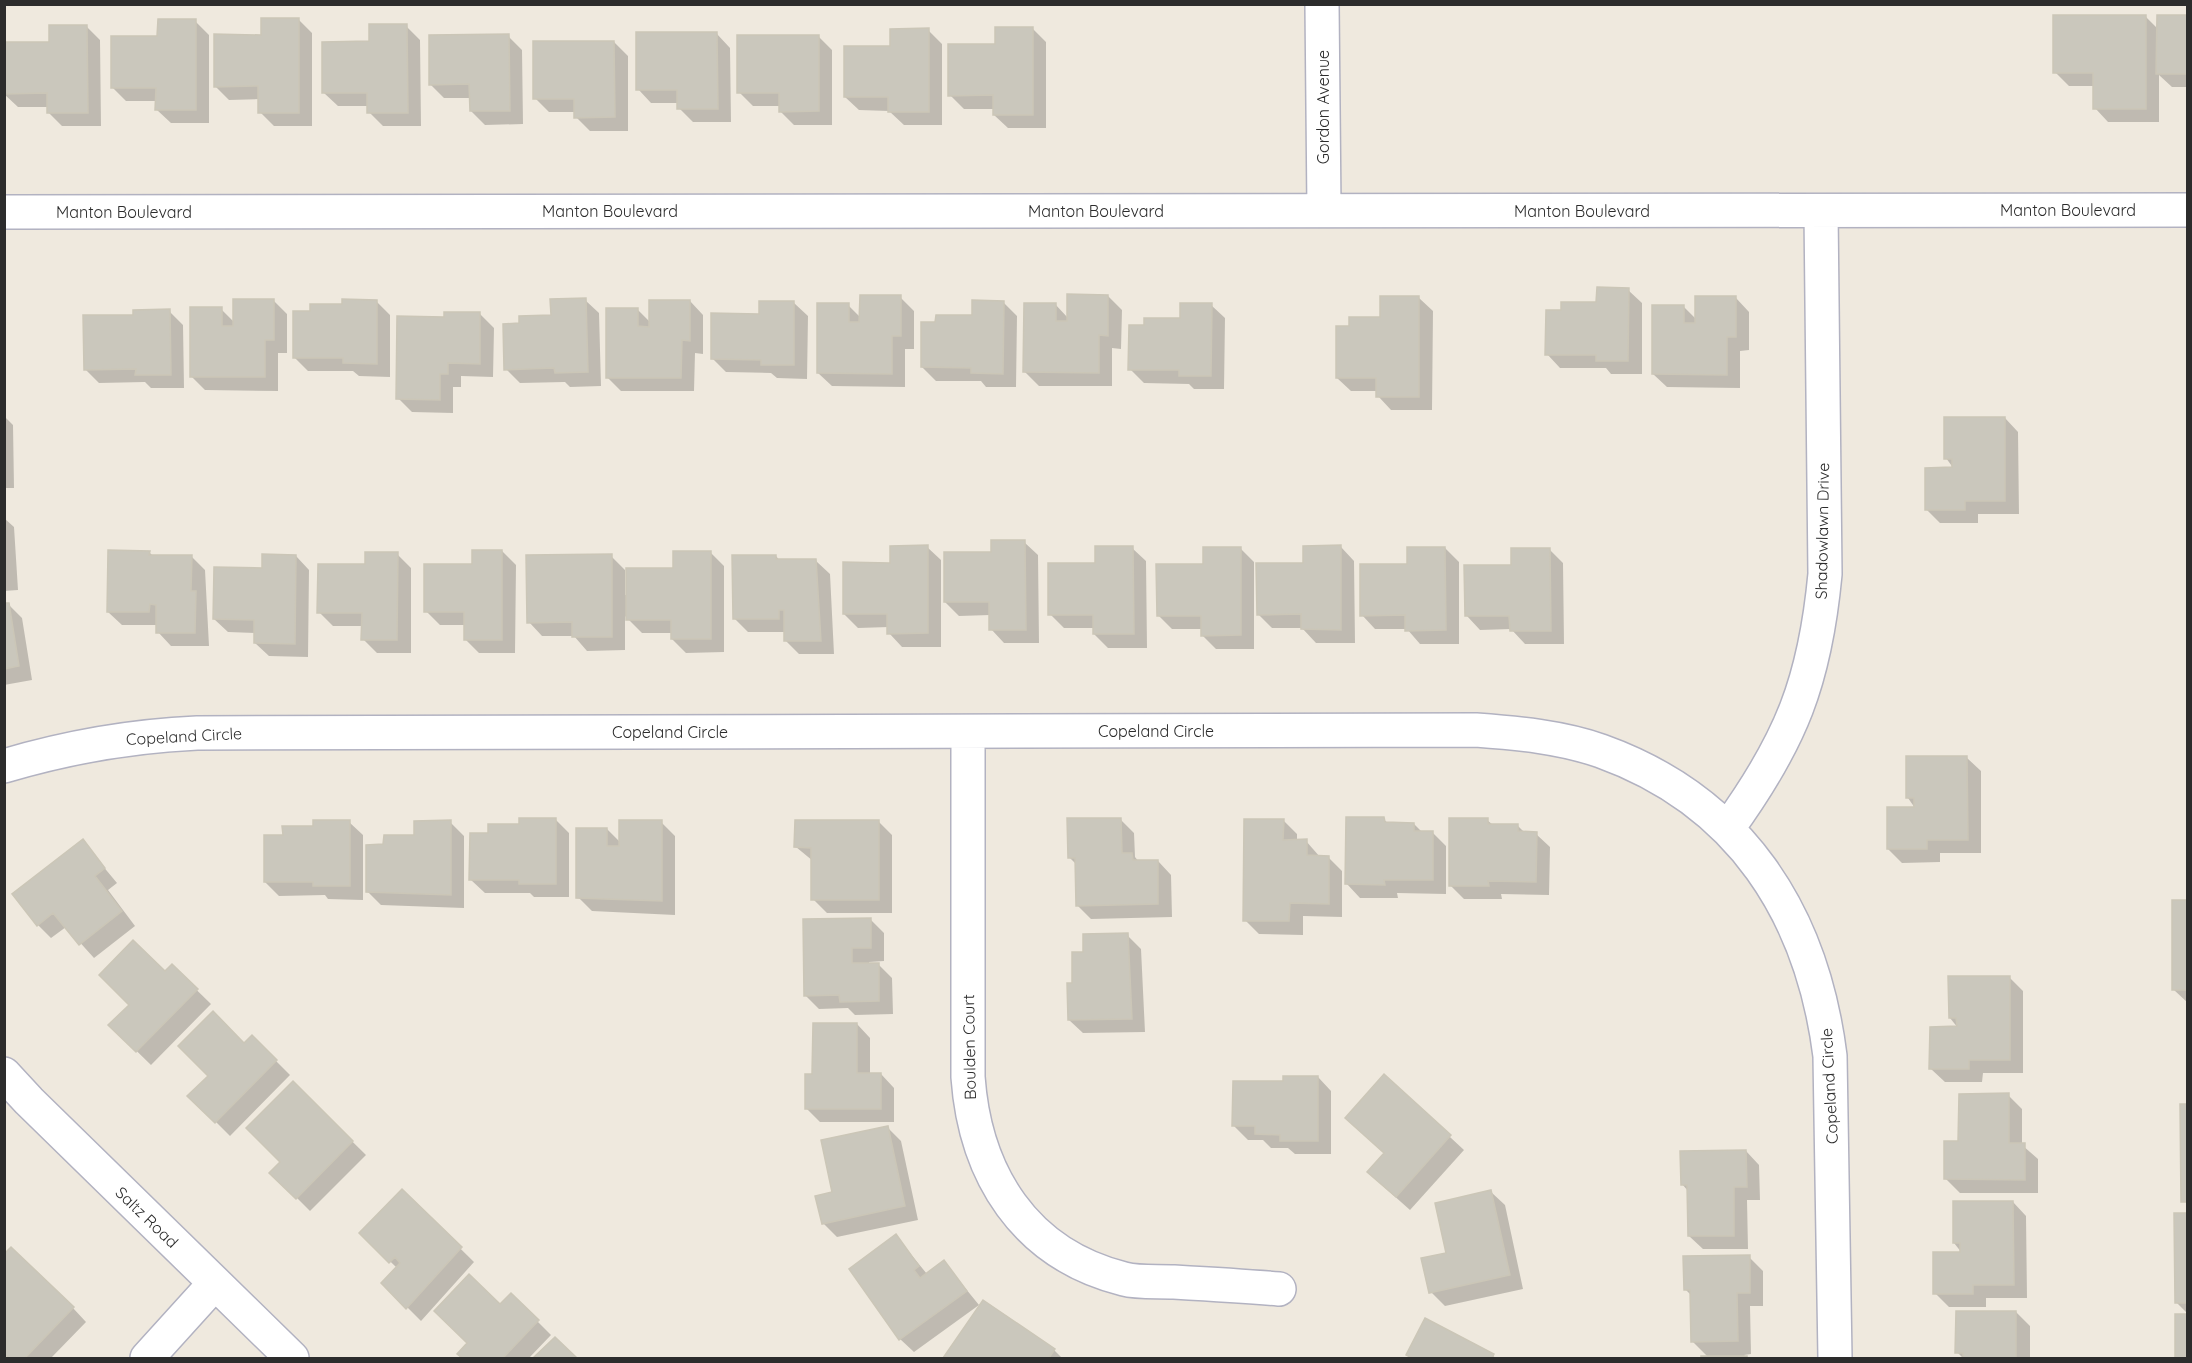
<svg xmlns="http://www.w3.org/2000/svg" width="2192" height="1363" viewBox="0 0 2192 1363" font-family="Quicksand,sans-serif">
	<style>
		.shadow { fill: #0003 }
		.building { fill: #cac7bc; stroke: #cbc6b7; stroke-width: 1.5 }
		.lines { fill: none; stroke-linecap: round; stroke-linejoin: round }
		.street-casing { stroke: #b2b2c1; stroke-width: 36 }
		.street { stroke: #fff; stroke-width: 33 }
		.labels { text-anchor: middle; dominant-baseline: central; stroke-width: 4.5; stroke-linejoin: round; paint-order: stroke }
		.street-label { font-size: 16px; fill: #2c2c2c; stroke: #fff }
	</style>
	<rect width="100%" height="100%" fill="#efe9de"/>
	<!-- shadow -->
	<path class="shadow" d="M2146,17L2158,29L2188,17V87H2172L2159,75V122H2108L2095,108V86H2069L2055,72Z
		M298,19L312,33V126H274L260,112V99L229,100L215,86L263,36Z
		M195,21L209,35V123H171L157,110V101H126L112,87L159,37Z
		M86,26L100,40L101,126H62L48,112V107H18L4,94Z
		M406,26L420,40L421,126H383L369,112V106H338L324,93L371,43Z
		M1032,28L1046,42V128H1008L994,115V109H964L950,95L997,45Z
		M928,30L942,44V125H904L889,111L859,110L845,97L891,47Z
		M717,34L730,48L731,122H693L679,108V103H651L638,89Z
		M508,36L522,50L523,124L485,125L471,111V98H444L430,84Z
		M818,36L832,50V125H794L780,111V106H753L739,92Z
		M614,42L628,56V131H590L576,117V112H549L535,98Z
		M1628,290L1642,303V374H1611L1606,368H1560L1547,354L1562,311L1598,304Z
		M1108,296L1122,310L1121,349L1112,348V386H1039L1025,372L1055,304L1068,318Z
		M900,297L914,311V349H905V387L832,386L818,373L848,305L861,318Z
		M1419,298L1433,311L1432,410H1391L1378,396V391H1351L1337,378L1350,327L1382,319Z
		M1736,298L1749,312V350L1740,351V388L1667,387L1653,374L1683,306L1696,319Z
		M273,300L287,314V353H278V391L205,390L191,376L221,309L234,322Z
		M585,300L599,313L601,386L570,387L565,382L520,383L506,369L521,325L553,317Z
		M376,301L390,315V377L359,376L353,371H308L294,357L311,313Z
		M690,301L703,315V354L695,353L694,391H621L607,377L637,309L650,322Z
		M1003,302L1017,316L1016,387H986L981,381H936L922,367L973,317Z
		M794,303L808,316L807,379L777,378L771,373L726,372L712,358L760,315Z
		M1211,305L1225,318L1224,389H1194L1189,384L1144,383L1130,369L1146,327L1181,319Z
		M169,311L183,325L184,388H151L145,382L99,383L85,369L134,316Z
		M480,314L494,328L493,377L461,376V387H453V413L412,412L398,398Z
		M4,416L13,425L14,488H4Z
		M2005,418L2018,432L2019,514H1978V523H1940L1926,509L1954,469L1946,458Z
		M4,518L14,527L18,590L4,591Z
		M1024,542L1038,555L1039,643H1004L991,629L990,615L959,616L945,602L993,553Z
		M927,547L941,560V647H902L889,633V627L858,628L844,614L891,564Z
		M1341,547L1354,561L1355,643H1316L1302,628H1272L1258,614L1304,564Z
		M1132,548L1146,561L1147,648H1108L1094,634V628H1064L1050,614L1097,565Z
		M1445,548L1459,562V644H1420L1407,629H1375L1362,615L1408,565Z
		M1241,549L1254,562V649H1216L1202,635V629H1172L1158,615L1205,566Z
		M1549,549L1563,563L1564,644H1525L1511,629L1480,630L1467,616L1513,566Z
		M502,551L516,565L515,653H479L465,639V625H440L426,611L474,565Z
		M149,552L153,556H191L205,570L209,646H171L158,632V625H122L108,612Z
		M710,552L724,566V652L686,653L672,639V633H642L625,616V650L587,651L574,636H542L529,622L611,556L625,570V595H628Z
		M397,554L411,568V653H377L363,639V626H333L319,612L366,565Z
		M296,556L309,570L308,657L269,656L255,643V633L228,632L214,619L263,569Z
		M776,556L780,561H816L830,574L834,654H799L785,640V632H748L734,618Z
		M8,604L22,618L32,680L4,685V605Z
		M1967,758L1981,771V853H1940V862L1902,863L1888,849L1915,808L1908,798Z
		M555,819L569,833V897H534L530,893H485L471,880L490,834L520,825Z
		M1120,819L1134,833L1135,857L1139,862L1158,861L1171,875L1172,917L1091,919L1077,905L1076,864L1069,857Z
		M1383,819L1389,824H1414L1422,832H1432L1446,846V894L1397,893L1398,898H1360L1347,884Z
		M1283,820L1297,834V841H1306L1320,857H1328L1342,871V917L1303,916V935L1259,934L1245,920Z
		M1487,820L1493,825H1517L1525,833L1536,834L1550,847L1549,895L1501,894L1502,899H1464L1450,885Z
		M878,821L892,835V913H827L813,899V861L796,847Z
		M349,822L363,835V900L328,899L325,895L279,896L265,882L284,837L315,827Z
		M450,822L464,836V908L381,905L367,891L385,846Z
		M661,822L675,836V915L592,911L578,897L607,829L621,843Z
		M82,841L117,883L108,890L135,926L94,958L66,927L51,938L38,925Z
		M2188,901V1003L2174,990Z
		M870,919L884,933V961L869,962V964H878L892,978L893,1014L855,1015L848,1008L819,1009L805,995Z
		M1127,935L1141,949L1145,1032L1083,1033L1069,1020L1074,984Z
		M172,966L211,1004L151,1065L110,1025Z
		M2009,977L2023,991V1073H1983L1982,1082H1945L1931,1069L1958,1028L1950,1018Z
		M857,1024L870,1038V1074H881L894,1088V1122H820L806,1108L814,1076Z
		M252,1037L290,1075L230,1136L190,1096Z
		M1384,1076L1464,1150L1410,1210L1383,1186L1386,1154L1347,1118Z
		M1318,1077L1331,1091V1154H1295L1288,1148H1271L1263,1140H1248L1234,1126L1285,1083Z
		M293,1083L366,1155L310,1211L272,1173L282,1162Z
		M2008,1095L2022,1109V1145L2038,1159V1193H1960L1946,1179L1960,1143Z
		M887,1127L901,1141L918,1220L837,1237L823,1223Z
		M1746,1151L1759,1165L1760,1200H1747L1748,1249H1703L1689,1236L1688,1191L1682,1184Z
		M402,1191L474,1262L421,1321L383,1283L397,1268L361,1233Z
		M1491,1192L1505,1205L1523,1289L1445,1306L1431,1292L1448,1254Z
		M2013,1202L2026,1216L2027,1298H1986V1307H1949L1935,1293L1962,1253L1954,1243Z
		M2188,1215V1314L2177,1303Z
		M896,1236L927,1274L944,1262L979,1305L914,1352L900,1339Z
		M1749,1257L1763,1271V1306H1750L1751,1354L1744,1355L1748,1358H1703L1708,1357L1692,1341V1296L1685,1289Z
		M511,1295L551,1335L529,1358H464L459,1354Z
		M984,1302L1054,1350L1062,1358H946Z
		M73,1308L86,1322L51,1358H11L4,1352Z
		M2016,1312L2030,1326V1358H1963L1957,1352Z
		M555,1339L575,1358H535Z
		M1408,1355L1493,1356L1496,1358H1411Z"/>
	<!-- building -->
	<path class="building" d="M2053,15H2146V109H2093V73H2053Z
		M2157,15H2188V74H2156Z
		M261,18H299V113H258V86L214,87V34L261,35Z
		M158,19H196V110H155L156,88H111V36H157Z
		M369,24H407L408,113H367V93H322V42L369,41Z
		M49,25H87L88,113H47V93L4,94V42H49Z
		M995,27H1033V115H993V95L948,96V44H995Z
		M929,28V112H888V97H844V46H890V29Z
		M636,32H717L718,109H677V90H636Z
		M509,34L510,111H470L469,84L429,85V35Z
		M737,35H819V111L779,112V93H737Z
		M533,41H614L615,117L574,118V99H533Z
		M1597,287L1629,288L1628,361H1596V355H1545L1546,310H1561V302H1596Z
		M1067,294L1108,295V336L1099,335V373L1023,372L1024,303H1056V321H1067Z
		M860,295H901V336H892V374L817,373V303H849V322H859Z
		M1380,296H1419V397H1376V378H1336V326H1349V317H1380Z
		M1695,296H1736V337H1727V375L1652,374V305H1684V323H1695Z
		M586,298L588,372L555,373L554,368L504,370L503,324L519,323V316L551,315L550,299Z
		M233,299H274V340H265V377H190V307H222V326H233Z
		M342,299L377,300V364L343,363V358H293V311H310V304H342Z
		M649,300H690V341L682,340L681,378H606V308H638V326L649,327Z
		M972,300L1004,301L1003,374L971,373V368L921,367V322H935L936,315H972Z
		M759,301H794V365H761V360L711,359V313L759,314Z
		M1180,303H1212L1211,376H1179V370H1128L1129,325H1144V318H1180Z
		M170,309L171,375H135L136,369L84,370L83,315H133V310Z
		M444,312H480V364L448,363V374H440V400L396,399L397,316L444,317Z
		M1944,417H2005V501H1965V510H1925V468L1952,467V459H1944Z
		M991,540H1025L1026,630H989V602H944V552H991Z
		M928,545V633L887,634V614H843V562L890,563V546Z
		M1341,545V630L1301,629V614L1257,615L1256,563H1303V546Z
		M1095,546H1133L1134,634H1093V615H1048V563H1095Z
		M1203,547H1241V635L1201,636V616H1157L1156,564H1203Z
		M1407,547H1445L1446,630L1405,631V615L1360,616V564H1407Z
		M1511,548H1550L1551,631H1510L1509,616H1465L1464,565H1511Z
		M108,550L150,551L149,555H192L191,591H196L195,633H156V605L150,604L149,612H107Z
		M472,550H502V640H464V612H424V564H472Z
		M673,551H711V639H671V620H626V568H673Z
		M365,552H398L397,640H361L362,613H317L318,564H365Z
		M262,554L296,555L295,644L254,643V620L213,619L214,567L262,568Z
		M612,554V637H572V622L527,623L526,555Z
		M732,555H776V559H816L821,641H784V610H779V619H733Z
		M4,603H9L19,666L4,669Z
		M1906,756H1967L1968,840H1927V849H1887V807H1914V798H1906Z
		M1346,817H1384L1385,822L1414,823V831H1433V880H1384L1385,885L1345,884Z
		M519,818H556V884H519V880H469L470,833H488V824H519Z
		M1067,818H1121L1122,853H1132L1133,860H1158V904L1076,906L1075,858H1068Z
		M1449,818H1488V824H1518V831L1537,832L1536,882L1488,881L1489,886H1449Z
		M1244,819H1284L1283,840L1307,839V855L1329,856V904L1290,903L1289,921H1243Z
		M313,820H350V886H313V882H264V835H283L282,826H313Z
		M451,820V895L366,892V845L383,844L384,835H414V821Z
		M619,820H662V901L576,898V828H607V846H619Z
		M795,820H879V900H811V848L794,847Z
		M83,839L105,868L95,876L122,911L79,945L53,913L37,926L12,894Z
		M2172,900H2188V990H2172Z
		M871,918V948H852V963H879V1001L840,1002L839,995L804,996L803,919Z
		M1128,933L1132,1019L1068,1020L1067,983H1072V952H1083V934Z
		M133,940L165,971L172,964L198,989L136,1052L108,1025L129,1005L99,975Z
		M1948,976H2010V1060H1969V1069H1929L1930,1027L1957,1026L1956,1018H1949Z
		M213,1011L244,1043L252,1035L277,1060L215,1123L187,1096L208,1076L178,1046Z
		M813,1023H857V1073H881V1109H805V1074H812Z
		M1384,1074L1451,1135L1396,1197L1367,1172L1384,1153L1345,1118Z
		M1283,1076H1318V1141H1280V1135L1255,1134V1126H1232L1233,1081H1283Z
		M293,1081L353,1141L296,1199L269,1173L280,1162L246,1128Z
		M2009,1093V1143H2025V1180L1944,1179V1141H1958L1959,1094Z
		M2180,1104H2188V1202H2181Z
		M888,1126L905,1206L822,1224L815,1196L832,1192L821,1140Z
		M1746,1150L1747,1187H1734V1236H1688L1687,1185H1681L1680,1151Z
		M402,1189L462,1247L406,1309L381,1283L400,1263L395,1257L389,1263L359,1233Z
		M1491,1190L1510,1275L1429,1293L1421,1258L1446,1253L1435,1203Z
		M1953,1201H2013L2014,1285H1973V1294H1933V1252H1960V1243H1953Z
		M2174,1213H2188V1303H2175Z
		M896,1234L919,1266L914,1270L920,1278L944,1260L967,1291L899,1340L849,1269Z
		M11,1247L74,1307L25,1358H9L4,1354V1254Z
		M1750,1255V1293H1737L1738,1341L1691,1342L1690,1290H1684L1683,1256Z
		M469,1274L500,1304L511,1293L539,1320L503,1358H462L457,1354L467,1343L434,1311Z
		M983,1300L1055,1349L1049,1358H943Z
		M1956,1311H2016V1358H1963V1353H1955Z
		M2175,1314H2188V1358H2175Z
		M1425,1318L1494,1354L1492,1358H1412L1406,1355Z
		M555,1337L577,1358H533Z
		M1701,1356H1747V1358H1701Z"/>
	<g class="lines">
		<defs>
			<path id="street" d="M1322,4L1324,210
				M4,212L2188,210
				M968,732V1077C975,1174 1024,1254 1124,1279C1139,1283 1158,1281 1174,1282C1209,1284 1244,1286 1279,1289
				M4,766C68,747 130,736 197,733L1476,730C1517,733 1561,737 1601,751C1740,801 1812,913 1830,1056L1835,1358
				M1728,828C1791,741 1815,681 1825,574L1821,211
				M4,1074L29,1101L292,1358
				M147,1358L215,1283"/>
		</defs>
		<!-- street casing -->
		<use href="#street" class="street-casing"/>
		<!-- street -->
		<use href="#street" class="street"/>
	</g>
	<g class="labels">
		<!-- street labels -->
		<g class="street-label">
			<text transform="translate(1323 107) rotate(-90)">Gordon Avenue</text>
			<text x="2068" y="210">Manton Boulevard</text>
			<text x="610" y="211">Manton Boulevard</text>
			<text x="1096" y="211">Manton Boulevard</text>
			<text x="1582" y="211">Manton Boulevard</text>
			<text x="124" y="212">Manton Boulevard</text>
			<text transform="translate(1822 531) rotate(-89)">Shadowlawn Drive</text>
			<text x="1156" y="731">Copeland Circle</text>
			<text x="670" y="732">Copeland Circle</text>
			<text transform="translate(184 736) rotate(-3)">Copeland Circle</text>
			<text transform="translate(969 1047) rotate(-91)">Boulden Court</text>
			<text transform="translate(1829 1086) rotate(-93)">Copeland Circle</text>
			<text transform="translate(147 1217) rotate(44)">Saltz Road</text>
		</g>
	</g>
	<!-- border -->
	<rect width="2192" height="1363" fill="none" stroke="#2c2c2c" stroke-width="12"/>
</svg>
